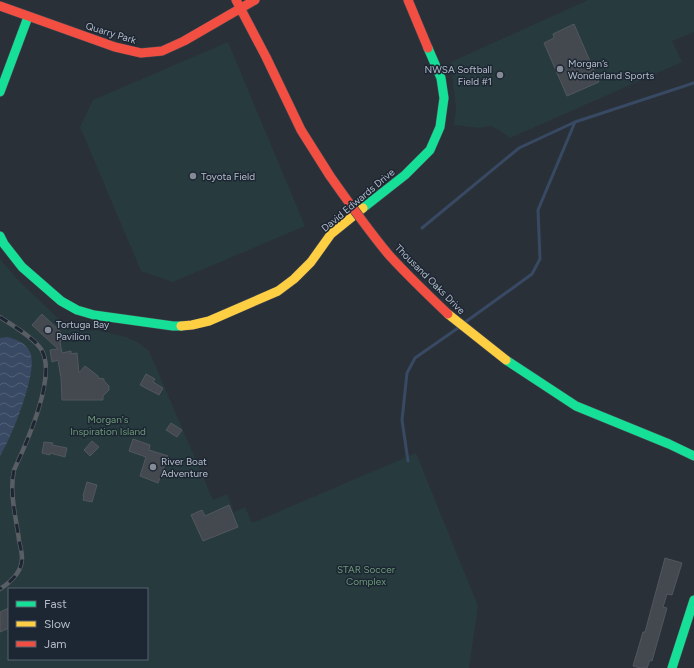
<svg xmlns="http://www.w3.org/2000/svg" width="694" height="668" viewBox="0 0 694 668" font-family="Figtree,sans-serif">
	<style>
		.green { fill: #273a3e; fill-rule: evenodd }
		.water { fill: url(#water-waves) }
		.lines { fill: none; stroke-linecap: round; stroke-linejoin: round }
		.stream { stroke: #384963; stroke-width: 3 }
		.building { fill: #444950; stroke: #52575f }
		.fast-casing { stroke: #484c53; stroke-width: 10 }
		.slow-casing { stroke: #484c53; stroke-width: 10 }
		.jam-casing { stroke: #484c53; stroke-width: 10 }
		.fast { stroke: #16e098; stroke-width: 9 }
		.slow { stroke: #ffcf43; stroke-width: 9 }
		.jam { stroke: #f24e42; stroke-width: 9 }
		.rail-casing { stroke: #595d64; stroke-width: 4.5 }
		.rail { stroke: #1d2633; stroke-width: 3; stroke-dasharray: 9; stroke-linecap: butt }
		.slow-bridge-casing { stroke: #484c53; stroke-width: 10; stroke-linecap: butt }
		.jam-bridge-casing { stroke: #484c53; stroke-width: 10; stroke-linecap: butt }
		.slow-bridge { stroke: #ffcf43; stroke-width: 9 }
		.jam-bridge { stroke: #f24e42; stroke-width: 9 }
		.poi-dot { fill: #848b96; stroke: #1d2633; stroke-width: 1.5 }
		.labels { text-anchor: middle; dominant-baseline: central; stroke-width: 3; stroke-linejoin: round; paint-order: stroke }
		.street-label { font-size: 10px; fill: #b4bcc9; stroke: #1d2633 }
		.poi-label { font-size: 10px; fill: #b4bcc9; stroke: #1d2633; text-anchor: start }
		.park-label { font-size: 10px; fill: #6b9a76; stroke: #1d2633 }
	</style>
	<defs>
		<pattern id="water-waves" width="16" height="10" patternUnits="userSpaceOnUse"><rect width="16" height="10" fill="#384963"/><path d="M0 5q4-4 8 0t8 0" fill="none" stroke="#526178"/></pattern>
	</defs>
	<rect width="100%" height="100%" fill="#2a3038"/>
	<!-- green -->
	<path class="green" d="M588,0H694V32L672,41L682,62L510,138L499,130L491,126L480,128L454,125L456,109L451,62Z
		M228,42L305,226L173,282L141,271L80,127L93,100Z
		M0,259L17,279L68,328L85,331L96,330L126,337L139,343L149,351L213,500L227,494L234,512L245,507L252,523L416,453L478,606L469,668H0ZM9,589H147V659H9Z"/>
	<!-- water -->
	<path class="water" d="M7,337C16,339 26,343 30,352C39,371 11,439 0,456V338Z"/>
	<g class="lines">
		<!-- stream -->
		<path class="stream" d="M422,228L519,148L575,122L694,83
			M464,323L532,274L540,259L538,210L575,122
			M408,461L402,420L407,373L415,358L458,328"/>
	</g>
	<!-- building -->
	<path class="building" d="M574,24L599,82L567,96L544,43L554,38L553,34Z
		M42,314L65,336L60,342L62,353L71,351V354L77,353L79,373L85,366L98,376V378L104,379V381L109,386V390L103,396V400H62L61,378L58,360L52,362L50,350L58,349L32,325Z
		M146,374L155,379L153,382L163,388L159,395L140,385Z
		M171,423L182,430L177,437L166,430Z
		M133,439L150,445L149,450L168,456L158,483L140,476L146,457L129,451Z
		M92,441L99,447L90,456L84,450Z
		M44,442L53,443L52,445L67,448L65,457L50,453V455L42,453Z
		M87,482L97,485L92,502L83,500L84,496H83Z
		M229,505L238,527L203,541L191,515L202,510L205,516Z
		M665,558L682,563L672,595L667,594L663,607L667,608L652,661L650,660L647,668H640L633,666L643,632H645Z
		M9,608V628L0,632V612Z"/>
	<g class="lines">
		<defs>
			<path id="fast" d="M0,92L28,17
				M363,208L405,175L430,150L440,127L444,98L441,78L428,48
				M0,236L4,244L22,267L61,301L77,310L94,315L173,326H181
				M506,360L576,406L669,444L694,456
				M672,668L694,600"/>
			<path id="slow" d="M181,326L192,325L209,321L278,291L294,279L311,262L331,234L363,208"/>
			<path id="jam" d="M236,0L266,57L301,130L330,176
				M408,0L428,48
				M0,6L115,47L141,53L162,51L184,41L255,0"/>
		</defs>
		<!-- fast casing -->
		<use href="#fast" class="fast-casing"/>
		<!-- slow casing -->
		<use href="#slow" class="slow-casing"/>
		<!-- jam casing -->
		<use href="#jam" class="jam-casing"/>
		<!-- fast -->
		<use href="#fast" class="fast"/>
		<!-- slow -->
		<use href="#slow" class="slow"/>
		<!-- jam -->
		<use href="#jam" class="jam"/>
		<defs>
			<path id="rail" d="M0,317C12,325 33,337 41,349C58,375 26,444 14,470C9,493 16,517 19,540C20,546 22,552 22,558C22,572 11,582 0,589"/>
		</defs>
		<!-- rail casing -->
		<use href="#rail" class="rail-casing"/>
		<!-- rail -->
		<use href="#rail" class="rail"/>
		<defs>
			<path id="slow-bridge" d="M448,314L506,360"/>
			<path id="jam-bridge" d="M330,176C349,203 368,230 389,255C408,276 428,295 448,314"/>
		</defs>
		<!-- slow-bridge casing -->
		<use href="#slow-bridge" class="slow-bridge-casing"/>
		<!-- jam-bridge casing -->
		<use href="#jam-bridge" class="jam-bridge-casing"/>
		<!-- slow-bridge -->
		<use href="#slow-bridge" class="slow-bridge"/>
		<!-- jam-bridge -->
		<use href="#jam-bridge" class="jam-bridge"/>
	</g>
	<!-- markers -->
	<g class="poi-dot">
		<circle cx="560" cy="69" r="4"/>
		<circle cx="500" cy="75" r="4"/>
		<circle cx="193" cy="176" r="4"/>
		<circle cx="48" cy="330" r="4"/>
		<circle cx="153" cy="467" r="4"/>
	</g>
	<g class="labels">
		<!-- street labels -->
		<g class="street-label">
			<text transform="translate(111 33) rotate(17)">Quarry Park</text>
			<text transform="translate(358 200) rotate(-40)">David Edwards Drive</text>
			<text transform="translate(430 279) rotate(45)">Thousand Oaks Drive</text>
		</g>
		<!-- poi labels -->
		<g class="poi-label">
			<text x="568" y="63">Morgan’s<tspan x="568" dy="12">Wonderland Sports</tspan></text>
			<text x="492" y="69" text-anchor="end">NWSA Softball<tspan x="492" dy="12">Field #1</tspan></text>
			<text x="201" y="176">Toyota Field</text>
			<text x="56" y="324">Tortuga Bay<tspan x="56" dy="12">Pavilion</tspan></text>
			<text x="161" y="461">River Boat<tspan x="161" dy="12">Adventure</tspan></text>
		</g>
		<!-- park labels -->
		<g class="park-label">
			<text x="108" y="419">Morgan's<tspan x="108" dy="12">Inspiration Island</tspan></text>
			<text x="366" y="569">STAR Soccer<tspan x="366" dy="12">Complex</tspan></text>
		</g>
	</g>
	<!-- legend -->
	<rect x="8" y="588" width="140" height="72" fill="#1d2633" stroke="#59626f"/>
	<rect x="16" y="601" width="20" height="6" fill="#16e098" stroke="#59626f"/>
	<text x="44" y="608" font-size="12" fill="#b4bcc9">Fast</text>
	<rect x="16" y="621" width="20" height="6" fill="#ffcf43" stroke="#59626f"/>
	<text x="44" y="628" font-size="12" fill="#b4bcc9">Slow</text>
	<rect x="16" y="641" width="20" height="6" fill="#f24e42" stroke="#59626f"/>
	<text x="44" y="648" font-size="12" fill="#b4bcc9">Jam</text>
</svg>
